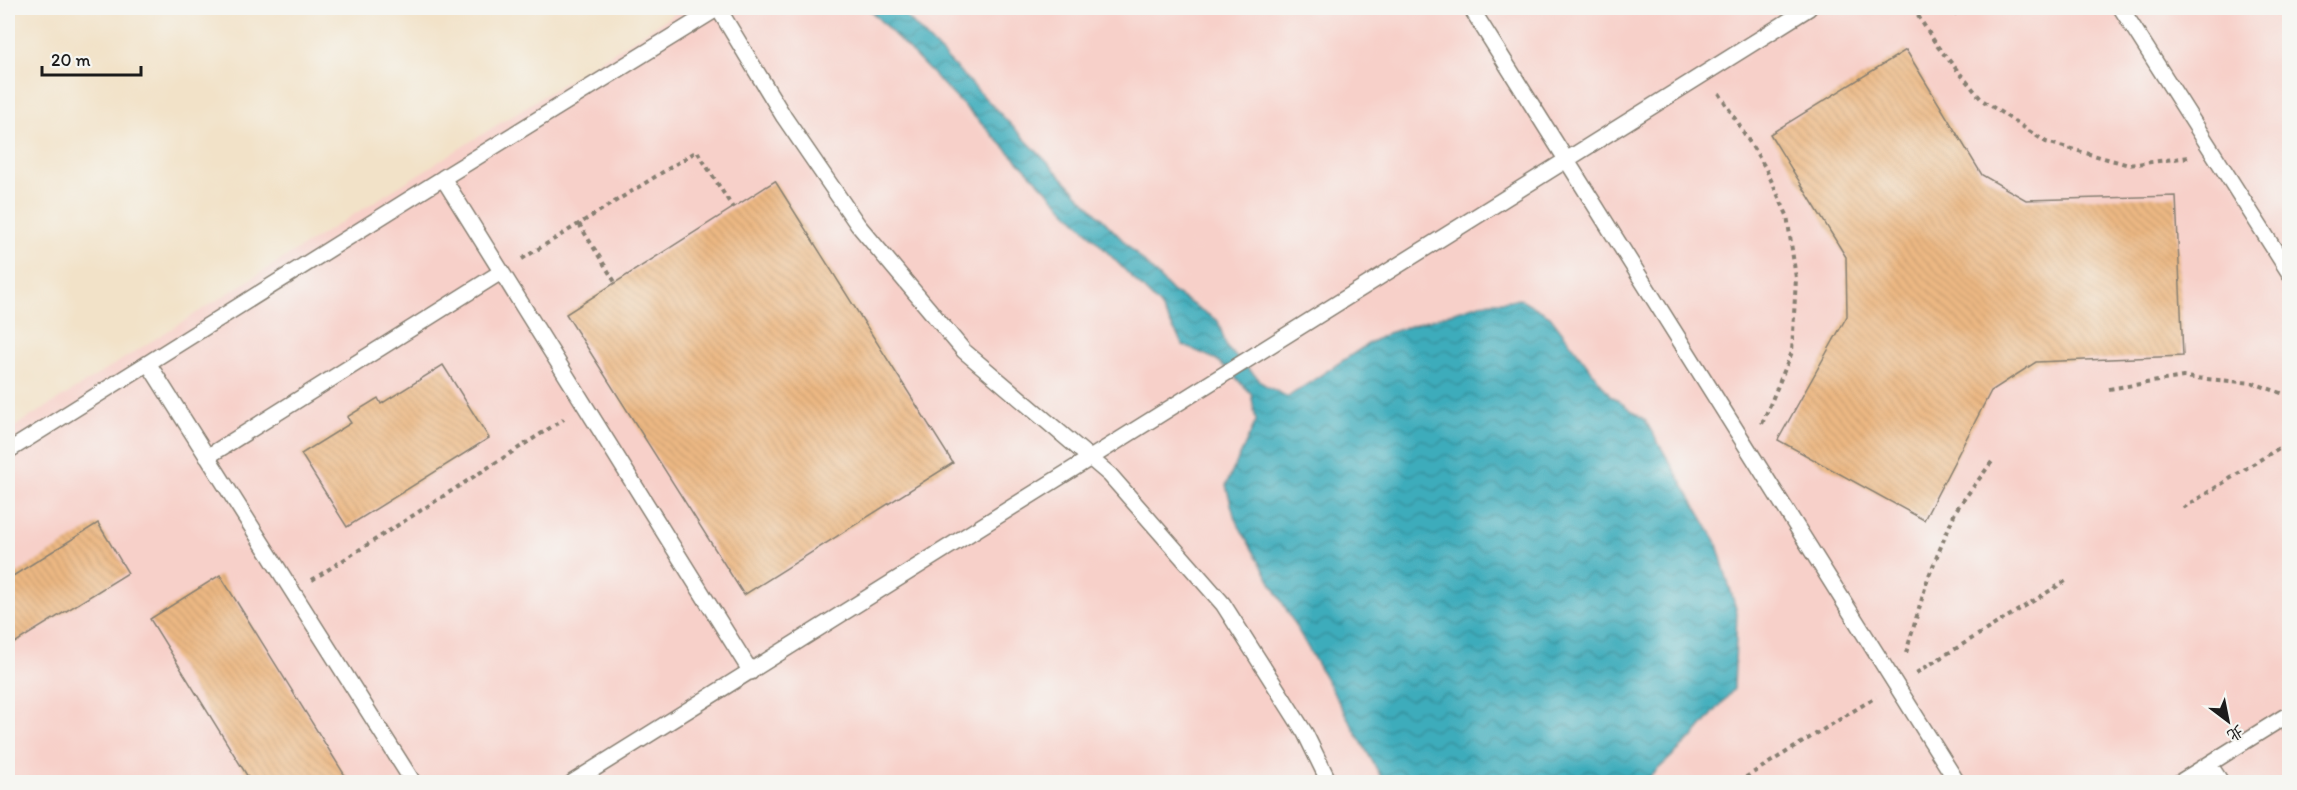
<svg xmlns="http://www.w3.org/2000/svg" width="2297" height="790" viewBox="0 0 2297 790" font-family="Itim,'LXGW WenKai TC',sans-serif">
	<style>
		.built { fill: #f7d0c9 }
		.water { fill: url(#water-waves); stroke: #2c646c; stroke-width: 1.5 }
		.building { fill: url(#building-back-hatch) }
		.lines { fill: none; stroke-linecap: round; stroke-linejoin: round }
		.service-casing { stroke: #877f72; stroke-width: 18 }
		.path { stroke: #877f72; stroke-width: 4; stroke-dasharray: 4.5 4.5; stroke-linecap: butt }
		.service { stroke: #fff; stroke-width: 15 }
	</style>
	<defs>
		<pattern id="water-waves" width="16" height="10" patternUnits="userSpaceOnUse" patternTransform="scale(1.5)"><rect width="16" height="10" fill="#3dacbb"/><path d="M0 5q4-4 8 0t8 0" fill="none" stroke="#328b97"/></pattern>
		<pattern id="building-back-hatch" width="6" height="6" patternUnits="userSpaceOnUse" patternTransform="scale(1.5)"><rect width="6" height="6" fill="#ecb883"/><path d="M-1 5l2 2M0 0l6 6M5-1l2 2" fill="none" stroke="#ca9e71"/></pattern>
	</defs>
	<rect width="100%" height="100%" fill="#f6f6f2"/>
	<filter id="ink" filterUnits="userSpaceOnUse"><feTurbulence type="fractalNoise" baseFrequency=".0167" numOctaves="2"/><feDisplacementMap in="SourceGraphic" scale="12" xChannelSelector="R" yChannelSelector="G"/><feConvolveMatrix kernelMatrix="1 2 1 2 8 2 1 2 1" color-interpolation-filters="sRGB"/></filter>
	<filter id="wash" filterUnits="userSpaceOnUse"><feTurbulence type="fractalNoise" baseFrequency=".008" numOctaves="4" result="noise"/><feDisplacementMap in="SourceGraphic" scale="24" xChannelSelector="R" yChannelSelector="G"/><feGaussianBlur stdDeviation="1.35" result="paint"/><feColorMatrix in="noise" values="0 0 0 0 0 0 0 0 0 0 0 0 0 0 0 0 0 1.4 0 .05"/><feComposite in="paint" operator="in"/></filter>
	<g filter="url(#wash)">
		<rect width="100%" height="100%" fill="#f2e2c8"/>
		<!-- built -->
		<path class="built" d="M684,8H2289V782H8V431Z"/>
		<!-- water -->
		<path class="water" d="M868,8H898L1173,292L1218,321L1227,348L1266,386L1288,397L1368,344L1388,333L1483,303L1521,299L1550,316L1610,395L1645,420L1716,541L1737,612L1734,689L1694,736L1644,782H1384L1235,519L1226,485L1256,421L1251,393L1217,360L1183,345L1160,306Z"/>
		<g id="blocks">
			<!-- building -->
			<path class="building" d="M1950,8H1968L1955,15Z
				M1906,50L1982,175L2026,200L2176,196L2183,356L2036,362L1991,391L1924,520L1778,440L1847,316L1846,257L1770,134Z
				M775,181L953,463L744,595L566,314Z
				M443,365L489,438L347,527L301,454L351,423L347,417L378,398L381,404Z
				M98,523L128,573L8,647V579Z
				M220,575L349,782H251L150,619Z"/>
		</g>
	</g>
	<g filter="url(#ink)">
		<use href="#blocks" fill-opacity="0" stroke="#877f72" stroke-width="1.5"/>
		<g class="lines">
			<defs>
				<path id="service" d="M718,8L784,117L858,225L964,351L1110,475L1223,604L1305,733L1329,782
					M1471,8L1957,782
					M2121,8L2290,274
					M443,178L718,8
					M148,363L413,782
					M8,451L443,178L751,672
					M207,457L501,272
					M573,782L1809,8
					M2180,782L2209,764
					M2221,782L2209,764L2284,717L2290,726"/>
			</defs>
			<!-- service casing -->
			<use href="#service" class="service-casing"/>
			<!-- path -->
			<path class="path" d="M1913,8L1938,47L1982,100L2046,142L2129,165L2189,157
				M1719,93L1765,167L1787,215L1796,278L1792,352L1762,424
				M579,224L615,282
				M522,259L697,151L733,208
				M2109,389L2183,377L2253,383L2290,396
				M2183,508L2290,441
				M312,580L564,419
				M1906,653L1928,578L1956,510L1994,459
				M1916,673L2069,579
				M1738,782L1876,697"/>
			<!-- service -->
			<use href="#service" class="service"/>
		</g>
	</g>
	<!-- margin -->
	<rect width="2297" height="790" fill="none" stroke="#f6f6f2" stroke-width="30"/>
	<!-- north arrow -->
	<g transform="translate(2228 721) rotate(148)" stroke="#f6f6f2" stroke-width="4.5" paint-order="stroke">
	<path d="M0-4.5L10 22L0 15L-10 22Z" fill="#1c1c1c"/>
	<text y="-9" font-size="16" font-weight="bold" text-anchor="middle" fill="#1c1c1c">北</text>
	</g>
	<!-- scale -->
	<path d="M42 66v9h99v-9" fill="none" stroke="#1c1c1c" stroke-width="3"/>
	<text x="51" y="66" font-size="18" fill="#1c1c1c" stroke="#f6f6f2" stroke-width="4.5" paint-order="stroke">20 m</text>
</svg>
